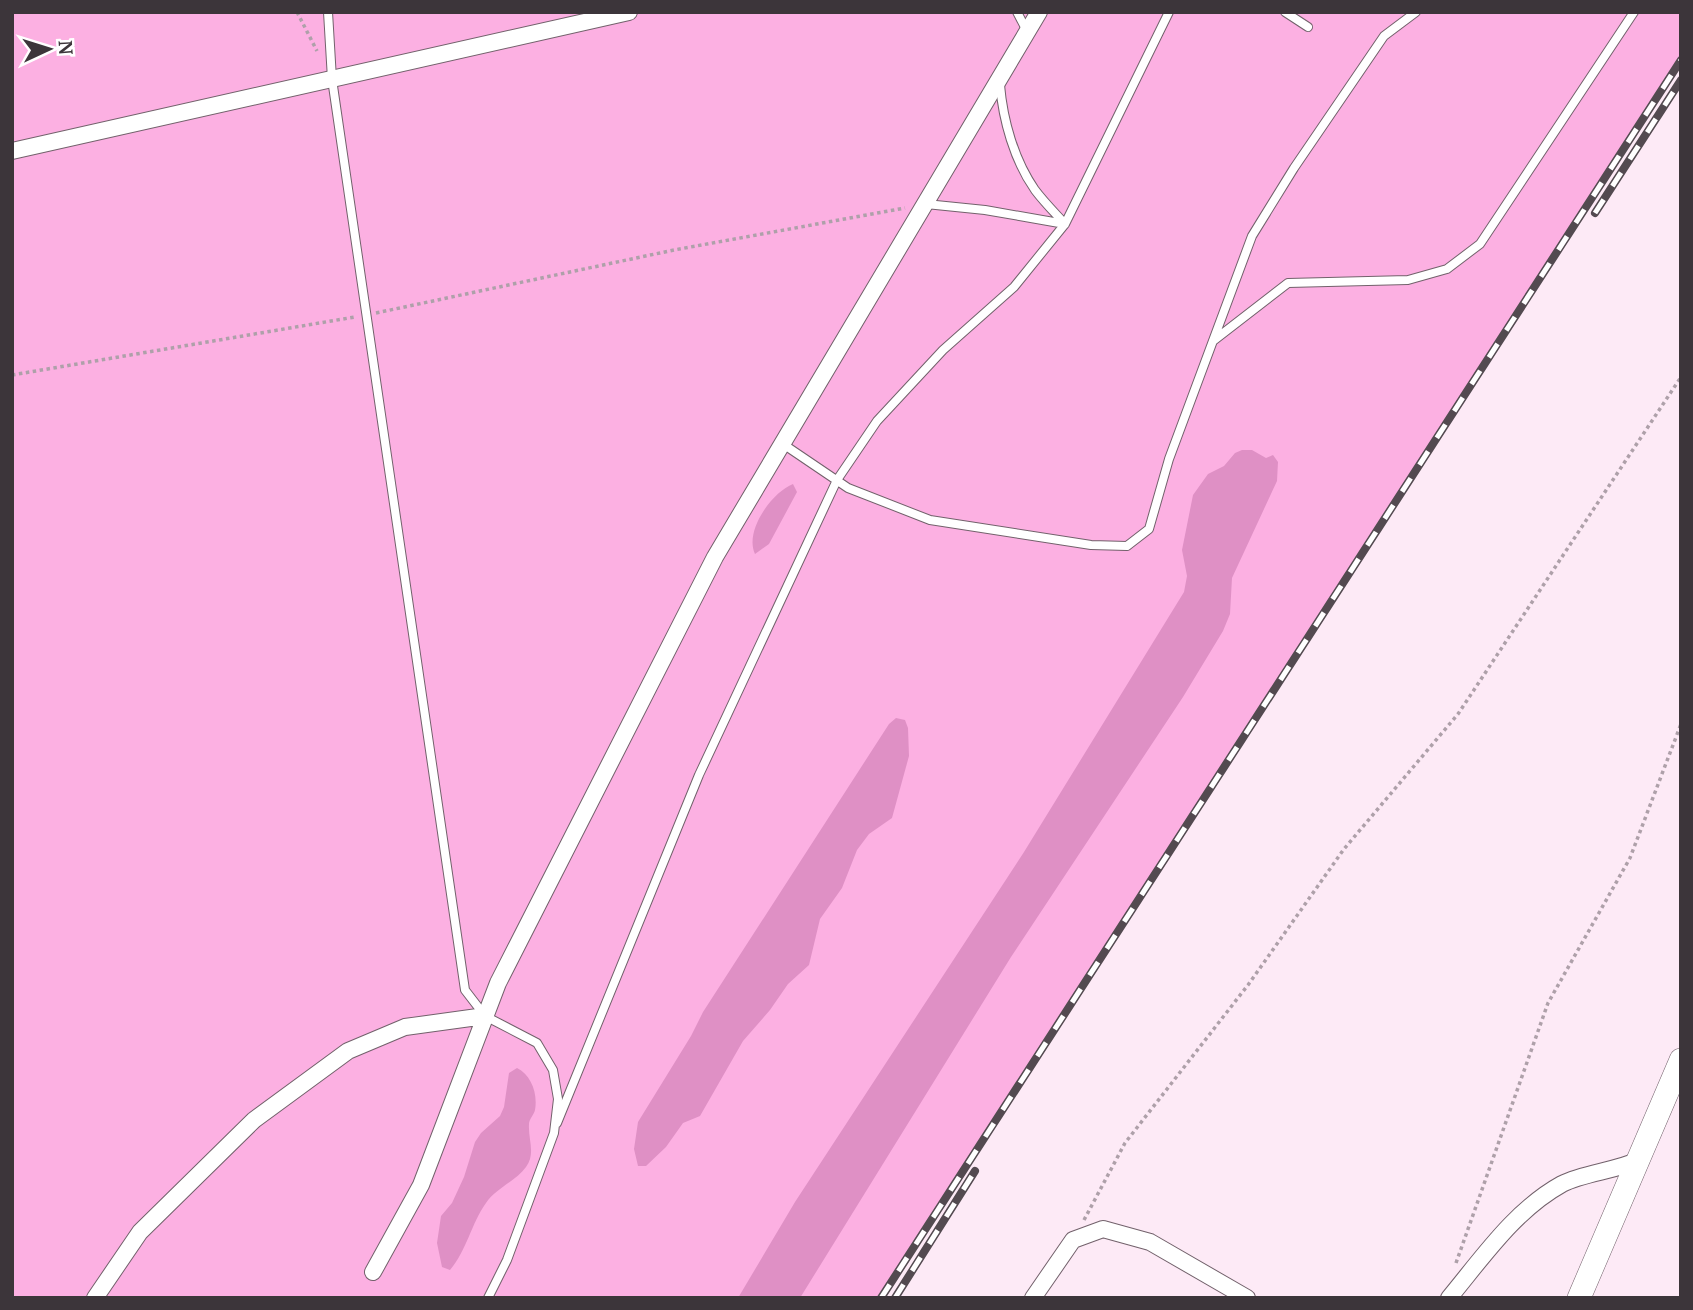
<svg xmlns="http://www.w3.org/2000/svg" width="1693" height="1310" viewBox="0 0 1693 1310" font-family="'PT Serif',serif">
	<style>
		.green { fill: #fcb0e2 }
		.forest { fill: #df90c5 }
		.lines { fill: none; stroke-linecap: round; stroke-linejoin: round }
		.lane-casing { stroke: #72616b; stroke-width: 10 }
		.street-casing { stroke: #72616b; stroke-width: 18 }
		.secondary-casing { stroke: #72616b; stroke-width: 24 }
		.path { stroke: #aea0a9; stroke-width: 3.5; stroke-dasharray: 3.5 3.5; stroke-linecap: butt }
		.lane { stroke: #fff; stroke-width: 8 }
		.street { stroke: #fff; stroke-width: 16 }
		.secondary { stroke: #fff; stroke-width: 23 }
		.rail-casing { stroke: #534a50; stroke-width: 8 }
		.rail { stroke: #fff; stroke-width: 5; stroke-dasharray: 16; stroke-linecap: butt }
	</style>
	<rect width="100%" height="100%" fill="#fdeaf6"/>
	<!-- green -->
	<path class="green" d="M12,12H1681V60L881,1298H12Z"/>
	<!-- forest -->
	<path class="forest" d="M1242,450H1252L1266,458L1273,455L1278,462L1277,481L1232,578L1230,614L1223,631L1183,697L1011,957L800,1298H738L795,1202L1024,852L1184,592L1187,576L1182,550L1193,495L1208,474L1224,466L1235,453Z
		M793,484L797,492L769,544L755,554C744,531 772,492 793,484Z
		M896,718L905,720L908,728L909,756L892,818L869,834L857,850L842,888L820,919L809,965L788,984L770,1010L743,1041L700,1116L683,1123L666,1147L646,1166H638L634,1149L638,1122L691,1036L703,1012L889,724Z
		M517,1068C531,1075 538,1093 535,1110C534,1115 529,1119 529,1124C528,1140 536,1153 526,1167C516,1181 496,1188 486,1203C471,1224 467,1250 450,1270L442,1267L437,1243L441,1216L452,1203L464,1177L475,1142L481,1133L500,1116L504,1107L509,1073Z"/>
	<g class="lines">
		<defs>
			<path id="lane" d="M328,12L332,79L465,990L485,1016L537,1043L553,1070L558,1099L554,1133L507,1260L488,1298
				M1017,12L1027,31
				M1285,12L1308,27
				M926,204L985,210L1065,224C1055,213 1044,202 1035,190C1014,160 1003,120 1000,85
				M1213,341L1288,283L1408,280L1447,269L1480,244L1634,12
				M783,444L848,488L930,520L1091,545L1127,546L1149,529L1169,459L1252,236L1294,168L1384,36L1416,12
				M557,1123L699,775L837,480L877,421L943,350L1014,287L1065,224L1169,12"/>
			<path id="street" d="M12,151L629,12
				M373,1272L421,1185L498,983L715,557L1039,12
				M95,1298L140,1232L254,1120L348,1051L405,1027L485,1016
				M1033,1298L1073,1240L1103,1229L1150,1242L1247,1298
				M1449,1298C1483,1257 1515,1210 1562,1184C1583,1173 1615,1171 1639,1160"/>
			<path id="secondary" d="M1579,1298L1681,1060"/>
		</defs>
		<!-- lane casing -->
		<use href="#lane" class="lane-casing"/>
		<!-- street casing -->
		<use href="#street" class="street-casing"/>
		<!-- secondary casing -->
		<use href="#secondary" class="secondary-casing"/>
		<!-- path -->
		<path class="path" d="M297,12L317,51
			M376,313L674,250L905,208
			M12,375L355,317
			M1084,1220L1125,1143L1248,985L1344,849L1458,714L1681,377
			M1456,1263L1548,1003L1630,858L1681,724"/>
		<!-- lane -->
		<use href="#lane" class="lane"/>
		<!-- street -->
		<use href="#street" class="street"/>
		<!-- secondary -->
		<use href="#secondary" class="secondary"/>
		<defs>
			<path id="rail" d="M1595,213L1681,80
				M881,1298L1681,60
				M895,1298L975,1171"/>
		</defs>
		<!-- rail casing -->
		<use href="#rail" class="rail-casing"/>
		<!-- rail -->
		<use href="#rail" class="rail"/>
	</g>
	<!-- border -->
	<rect width="1693" height="1310" fill="none" stroke="#3c353a" stroke-width="28"/>
	<!-- north arrow -->
	<g transform="translate(49 49) rotate(86)" stroke="#ffffff" stroke-width="5" paint-order="stroke">
	<path d="M0-5L12 26L0 18L-12 26Z" fill="#3c353a"/>
	<text y="-10" font-size="19" font-weight="bold" text-anchor="middle" fill="#3c353a">N</text>
	</g>
</svg>
